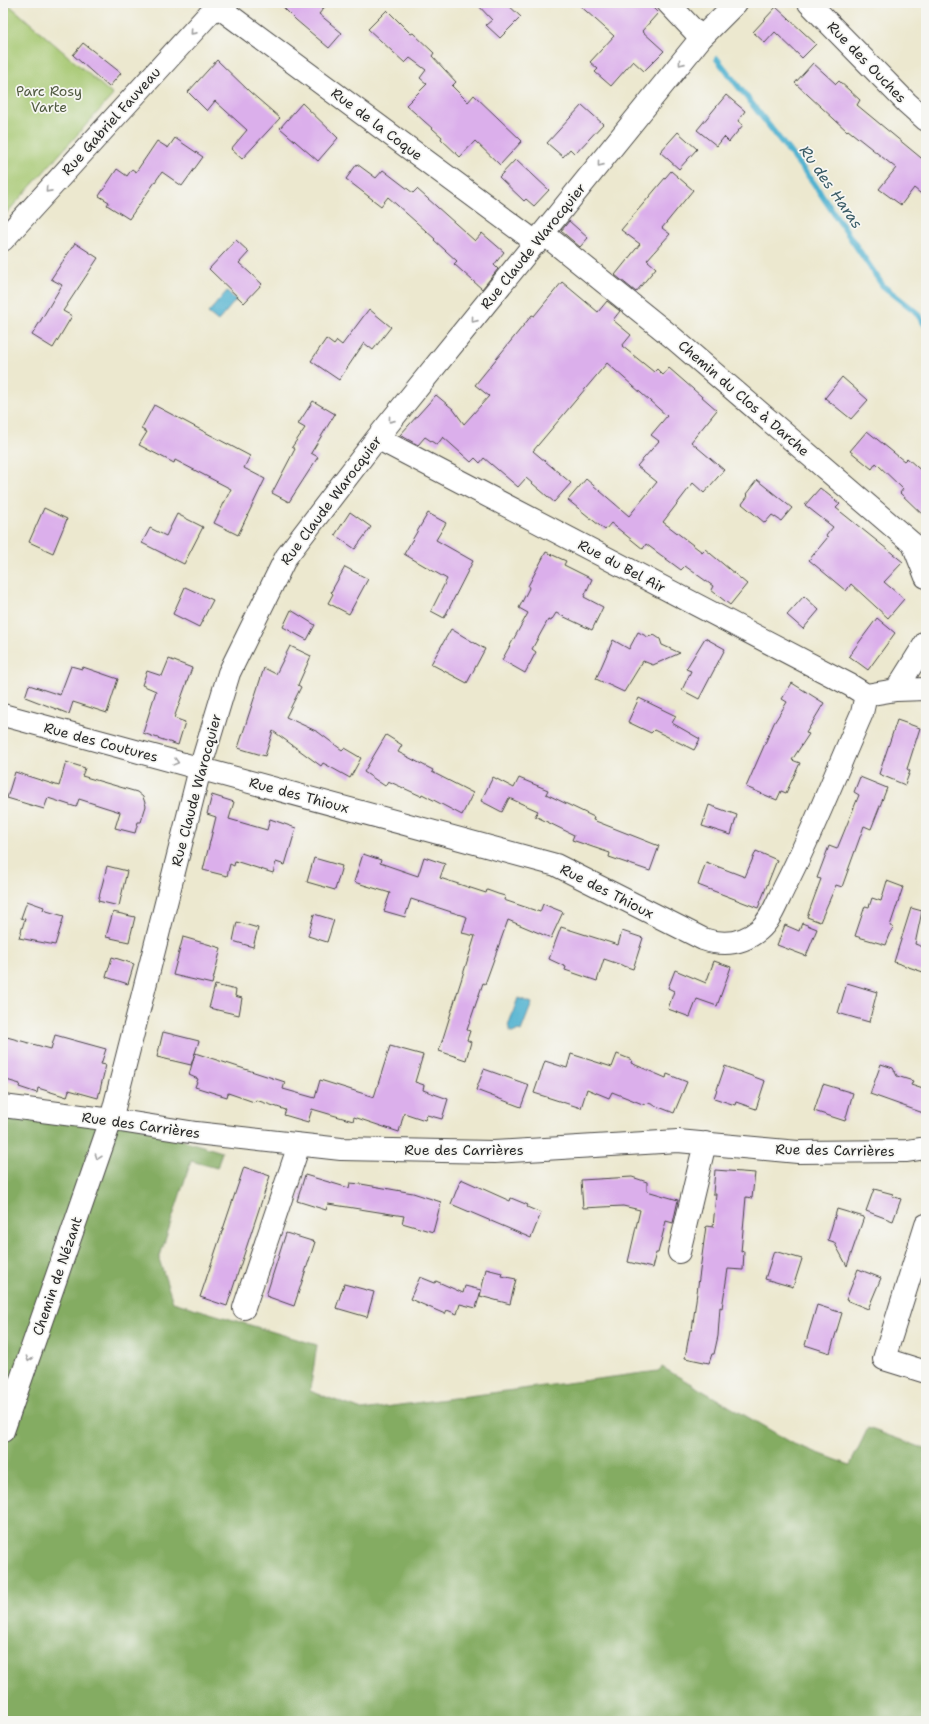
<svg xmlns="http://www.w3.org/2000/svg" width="929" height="1724" viewBox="0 0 929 1724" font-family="'Shantell Sans',sans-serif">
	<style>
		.green { fill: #a5c770; stroke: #68794e }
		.forest { fill: #84ac62; stroke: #586c46 }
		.water { fill: #51b2d0; stroke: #3e6e7e }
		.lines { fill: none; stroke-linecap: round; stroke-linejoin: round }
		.stream { stroke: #51b2d0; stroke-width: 6 }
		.building { fill: #dbafeb }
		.minor-casing { stroke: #484744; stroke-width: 24 }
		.minor { stroke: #fff; stroke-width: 22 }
		.oneway { stroke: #a0a0a0 }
		.labels { text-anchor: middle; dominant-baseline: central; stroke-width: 3.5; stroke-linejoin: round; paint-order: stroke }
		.street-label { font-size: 14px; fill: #2b2b2b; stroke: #f6f6f2 }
		.park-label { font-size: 14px; fill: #505a40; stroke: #f6f6f2 }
		.water-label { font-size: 15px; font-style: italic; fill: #385a65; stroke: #f6f6f2 }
	</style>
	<rect width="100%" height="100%" fill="#f6f6f2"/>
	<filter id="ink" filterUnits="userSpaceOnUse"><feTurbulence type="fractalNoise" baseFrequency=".025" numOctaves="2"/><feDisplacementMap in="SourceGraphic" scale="8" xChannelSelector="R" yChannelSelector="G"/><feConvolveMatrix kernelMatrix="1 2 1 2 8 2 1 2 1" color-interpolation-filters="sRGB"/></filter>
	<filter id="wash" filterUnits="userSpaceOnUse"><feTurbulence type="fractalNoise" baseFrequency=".012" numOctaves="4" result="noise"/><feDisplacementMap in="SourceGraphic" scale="16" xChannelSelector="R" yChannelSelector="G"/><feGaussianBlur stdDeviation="0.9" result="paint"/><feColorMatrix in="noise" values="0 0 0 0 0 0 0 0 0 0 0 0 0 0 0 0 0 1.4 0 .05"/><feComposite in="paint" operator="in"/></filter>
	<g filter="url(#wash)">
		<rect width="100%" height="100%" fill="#ece8cf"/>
		<!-- green -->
		<path class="green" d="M3,3H7L113,95L3,217Z"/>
		<!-- forest -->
		<path class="forest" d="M3,1112L134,1125L222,1152L217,1168L191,1161L159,1259L173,1302L317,1345L310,1391L362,1410L658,1371L662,1367L794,1444L850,1465L868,1428L926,1449V1721H3Z"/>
		<!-- water -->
		<path class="water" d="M227,291L236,300L218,321L208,313Z
			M518,998L532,1003L521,1031L518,1030L515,1032H511L508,1026Z"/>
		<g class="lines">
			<!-- stream -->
			<path class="stream" d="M717,59L813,182L883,286L915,311L926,326"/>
		</g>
		<g id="blocks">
			<!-- building -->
			<path class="building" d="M279,3H328L319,14L342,33L329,48L296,20Z
				M476,3H506L521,17L500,38L486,25L492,20Z
				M577,3H648L658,13L642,31L664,51L644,71L633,61L611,86L595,72L598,69L590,62L614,36Z
				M776,7L816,44L802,58L775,32L765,43L753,32Z
				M387,10L411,34L413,33L434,53L432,56L456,82L452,86L468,102L474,95L522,141L500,165L475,141L460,157L441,139L442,137L406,105L427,84L420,78L426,70L410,58L405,63L368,29Z
				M83,43L121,73L109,87L73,55Z
				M217,60L250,92L280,118L242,159L231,149L247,130L215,101L207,111L188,92Z
				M813,63L836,84L839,81L860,100L857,105L926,162V198L914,188L901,205L879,189L896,168L848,130L847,131L795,83Z
				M726,95L745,111L738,121L743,125L729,142L724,137L717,146L697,130Z
				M302,103L338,138L318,161L280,128Z
				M582,105L603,124L575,154L570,149L563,157L547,143Z
				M678,132L697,149L679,169L660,152Z
				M175,138L203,157L182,186L162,172L129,219L107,205L109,202L99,196L117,169L127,176L132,169L136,172L157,141L168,148Z
				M516,159L549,190L534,206L526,199L524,201L499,177Z
				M357,164L376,178L383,170L413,193L417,189L475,241L482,233L504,252L494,265L498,269L482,289L454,264L457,261L434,240L435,239L388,197L381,206L346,179Z
				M671,171L693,190L662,228L670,234L647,260L656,268L636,292L615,275L640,244L621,230Z
				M569,221L588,238L580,247L561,231Z
				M236,240L249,252L239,263L262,284L244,303L209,269Z
				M75,243L98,258L63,311L72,316L53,348L32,335L62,285L51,279Z
				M562,282L598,312L607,301L620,311L613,320L631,335L622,346L654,372L657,369L663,375L669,368L717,410L691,442L724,470L704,493L693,483L663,522L702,552L705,549L747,584L730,605L711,590L713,586L685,566L681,570L646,544L643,549L611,523L605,530L568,500L586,479L629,516L657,482L637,466L659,441L651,435L667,416L607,363L533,451L571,483L554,502L526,478L518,487L484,458L480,463L475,458L471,462L443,437L437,445L425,437L418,445L400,435L436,395L453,409L464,424L489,396L475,385L532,315L534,316Z
				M369,309L391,327L373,350L364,343L339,380L311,361L326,339L334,345L337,341L342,345Z
				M842,377L868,400L851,419L825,398Z
				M313,401L335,414L311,453L318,457L289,502L272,493L295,449L292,447L305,428L298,424Z
				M154,405L250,456L244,468L265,479L238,535L214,523L231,489L175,460L174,463L139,445L147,432L141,429Z
				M867,431L904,461L907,458L926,475V518L900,493L903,489L876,463L872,469L850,451Z
				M757,480L792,508L781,521L772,515L765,523L742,504L748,496L746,494Z
				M820,488L840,504L836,508L903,562L884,582L904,599L888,618L851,584L846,591L809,560L828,537L826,536L833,527L805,505Z
				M44,508L67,519L53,553L29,542Z
				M350,512L371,527L355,549L335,535Z
				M428,513L446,523L436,540L473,561L444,618L431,611L447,579L404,554Z
				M177,514L203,527L184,564L142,543L150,528L166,536Z
				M546,552L566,561L564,565L592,579L584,597L603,607L592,630L556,613L551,621L548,620L532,649L536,652L525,673L502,660L528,613L519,608L529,588L528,586Z
				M345,567L368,579L349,614L328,603L333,594L331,592Z
				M185,587L213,600L199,627L173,614Z
				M804,596L819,610L803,629L787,615Z
				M291,610L315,625L307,640L283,627Z
				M877,618L895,633L868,670L849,656Z
				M451,629L485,649L467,683L431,664Z
				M638,632L648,637L654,635L660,639L662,645L680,653L653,665L643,661L624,692L596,679L613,640L629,649Z
				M705,638L725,649L699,699L682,690L691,671L686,669Z
				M290,646L311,656L298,685L301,687L286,717L318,732L342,750L344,748L361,758L350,778L323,763L321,766L273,731L265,756L238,748L264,668L276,674Z
				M169,659L192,668L174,718L185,722L178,745L143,733L156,691L142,685L147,671L162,676Z
				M71,666L82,669L83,667L118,679L107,713L73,702L69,714L25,697L29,685L60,695Z
				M792,683L824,703L806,733L809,734L792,760L800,763L786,793L781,791L777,800L746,787L774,723L787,702L782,699Z
				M639,698L676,716L672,723L700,739L694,750L654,730L651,733L628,722Z
				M897,720L920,728L907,769L910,771L905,785L879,774Z
				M386,735L402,745L398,752L433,770L432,772L473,793L462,815L422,794L421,796L388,781L385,786L364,772Z
				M66,762L85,768L82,776L137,792L143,797L146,806L141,822H138L135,833L115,828L120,812L79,799L76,807L48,798L44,809L7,798L15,772L59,786Z
				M493,777L514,788L519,778L548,790L546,794L594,817L593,820L659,846L650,871L609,857L610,853L572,840L574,835L535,816L538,811L509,798L502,812L481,801Z
				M860,777L887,788L871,829L864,826L842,887L836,885L820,922L807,917L821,879L817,878L829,846L837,849L859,795L854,792Z
				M212,795L234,802L229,819L267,830L270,819L296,828L285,865L276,862L273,873L235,861L234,866L230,864L227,876L203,870L216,817L207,814Z
				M709,805L737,815L731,835L702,826Z
				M756,851L777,860L758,908L698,885L706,862L745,877Z
				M363,854L381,860L380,863L418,876L424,857L445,864L440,878L486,893L487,890L498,894L505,896L504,900L540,912L543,904L563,912L551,938L508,920L485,984L483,983L467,1030L470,1031L467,1040L471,1042L466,1060L439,1051L475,936L462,933L467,917L411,899L405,917L384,911L390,893L354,882Z
				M314,858L342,866L335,890L307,882Z
				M107,866L127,871L119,906L98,901Z
				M887,881L903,887L890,926L893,927L886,945L855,936L865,906L869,907L872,898L881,901Z
				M27,901L44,907L43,910L64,916L55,945L19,938L25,919L21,918Z
				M911,908L922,911L915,944L926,948V973L894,962Z
				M113,912L135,917L129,942L106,937Z
				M314,914L334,920L327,942L308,936Z
				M237,922L258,928L253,947L233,941Z
				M802,923L817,929L806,956L777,945L785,925L799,931Z
				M561,927L618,945L622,931L643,938L633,969L604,959L597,981L565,970L566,967L549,959Z
				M183,937L221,948L212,984L173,975Z
				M112,957L134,964L128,984L106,977Z
				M714,961L731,967L717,1006L697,999L690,1017L668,1009L674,991L668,988L675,970L706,983Z
				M847,983L877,992L869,1022L838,1013Z
				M215,985L236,990L235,996L242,998L239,1015L209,1008Z
				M163,1032L199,1041L191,1065L157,1057Z
				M55,1035L106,1049L101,1064L106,1065L98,1098L69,1090L67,1097L38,1088L37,1093L19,1087L20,1084L3,1079V1036L51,1049Z
				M390,1046L423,1055L415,1082L424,1085L423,1090L448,1099L442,1119L427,1115L425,1120L404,1113L399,1132L354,1117L353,1121L312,1109L308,1122L284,1115L286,1110L256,1100L254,1102L228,1093L227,1097L195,1087L198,1079L189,1075L195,1053L285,1082L283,1089L315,1098L320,1080L374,1097Z
				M571,1054L612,1067L617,1054L632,1060L631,1063L666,1078L667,1074L687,1082L674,1113L646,1102L645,1105L612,1092L609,1098L587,1089L581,1108L534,1093L545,1061L567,1068Z
				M881,1064L893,1068L897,1076L913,1081L911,1085L926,1090V1114L870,1094Z
				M725,1066L765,1081L756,1109L736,1102L735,1105L714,1098Z
				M484,1069L529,1085L521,1107L476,1090Z
				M823,1084L853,1093L845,1121L814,1111Z
				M244,1167L270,1176L227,1306L200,1297Z
				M715,1170L755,1173L752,1198L746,1197L741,1252L744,1251L743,1270L728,1269L722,1308L720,1307L718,1336L714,1354H712L709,1363L685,1358L690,1330H692L706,1226L713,1227L716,1194H713Z
				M305,1175L349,1188L350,1183L361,1184L413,1193L441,1202L433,1232L402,1223L404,1216L328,1204L326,1210L297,1201Z
				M632,1177L647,1182V1191L678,1200L673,1223L666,1221L658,1253H656L652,1268L628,1262L640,1210L623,1206L583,1208L581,1180Z
				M461,1179L510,1201L511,1198L528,1205L527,1207L541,1213L531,1238L451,1204Z
				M874,1189L893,1194L892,1196L901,1199L893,1221L866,1211Z
				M837,1209L864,1217L847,1266L834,1242L828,1240Z
				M286,1233L315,1242L294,1306L266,1296Z
				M774,1251L802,1259L793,1287L765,1279Z
				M486,1269L502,1273L501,1276L516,1279L510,1304L480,1296Z
				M858,1269L881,1278L868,1309L846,1300Z
				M420,1277L435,1283L436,1281L463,1293L465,1286L481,1290L476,1308L460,1304L457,1314L447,1310L445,1314L410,1299Z
				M344,1284L374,1292L367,1317L336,1308Z
				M817,1305L842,1313L830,1353L805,1345Z"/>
		</g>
	</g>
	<g filter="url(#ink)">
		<use href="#blocks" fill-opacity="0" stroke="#484744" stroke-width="1"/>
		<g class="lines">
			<defs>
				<path id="minor" d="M668,3L701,38
					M809,3L907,103L926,120
					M217,6L537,243
					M544,234L672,337L913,544L926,577
					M3,240L219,3
					M377,438L850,685L866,695
					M896,690L926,642
					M866,695L896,690L926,689
					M3,715L556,865L703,939C723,946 742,944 759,930C771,920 777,902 784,888C813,832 836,772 862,713L866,695
					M3,1106L120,1121L196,1133L341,1149L494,1152L678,1141L798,1152L907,1151L926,1148
					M926,1225L884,1359L926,1372
					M679,1252L705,1143
					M244,1308L299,1145
					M3,1431L111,1120L200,769L229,673L286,557L377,438L701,38L736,3"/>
			</defs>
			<!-- minor casing -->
			<use href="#minor" class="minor-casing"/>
			<!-- minor -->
			<use href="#minor" class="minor"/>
		</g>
		<!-- one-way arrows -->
		<defs><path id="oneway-chevron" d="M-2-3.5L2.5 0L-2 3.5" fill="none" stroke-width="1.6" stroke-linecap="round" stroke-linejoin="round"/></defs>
		<g class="oneway">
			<use href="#oneway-chevron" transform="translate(193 32) rotate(132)"/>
			<use href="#oneway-chevron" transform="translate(681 63) rotate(129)"/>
			<use href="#oneway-chevron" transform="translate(600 164) rotate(129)"/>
			<use href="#oneway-chevron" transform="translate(48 190) rotate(132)"/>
			<use href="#oneway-chevron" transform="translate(474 320) rotate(129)"/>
			<use href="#oneway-chevron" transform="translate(391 420) rotate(129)"/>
			<use href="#oneway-chevron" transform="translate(176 762) rotate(15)"/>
			<use href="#oneway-chevron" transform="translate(98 1157) rotate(109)"/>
			<use href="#oneway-chevron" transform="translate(29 1359) rotate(109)"/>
		</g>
	</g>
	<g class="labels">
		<!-- street labels -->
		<g class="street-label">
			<text transform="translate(867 62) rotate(46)">Rue des Ouches</text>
			<text transform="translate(111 121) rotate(-48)">Rue Gabriel Fauveau</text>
			<text transform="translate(377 124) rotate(37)">Rue de la Coque</text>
			<text transform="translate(533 246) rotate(-51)">Rue Claude Warocquier</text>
			<text transform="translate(744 398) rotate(41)">Chemin du Clos à Darche</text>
			<text transform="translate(331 500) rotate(-53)">Rue Claude Warocquier</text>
			<text transform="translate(622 566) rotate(28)">Rue du Bel Air</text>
			<text transform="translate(101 742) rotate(15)">Rue des Coutures</text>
			<text transform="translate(196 790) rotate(-75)">Rue Claude Warocquier</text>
			<text transform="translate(299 795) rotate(15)">Rue des Thioux</text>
			<text transform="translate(607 891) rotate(27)">Rue des Thioux</text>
			<text transform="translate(141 1125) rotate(8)">Rue des Carrières</text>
			<text x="464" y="1150">Rue des Carrières</text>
			<text transform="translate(835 1150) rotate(1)">Rue des Carrières</text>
			<text transform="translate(57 1276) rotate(-71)">Chemin de Nézant</text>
		</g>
		<!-- park labels -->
		<g class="park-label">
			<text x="49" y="91">Parc Rosy<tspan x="49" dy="16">Varte</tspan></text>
		</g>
		<!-- water labels -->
		<g class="water-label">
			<text transform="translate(831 187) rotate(55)">Ru des Haras</text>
		</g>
	</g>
	<!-- margin -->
	<rect width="929" height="1724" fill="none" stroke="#f6f6f2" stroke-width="16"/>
</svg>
